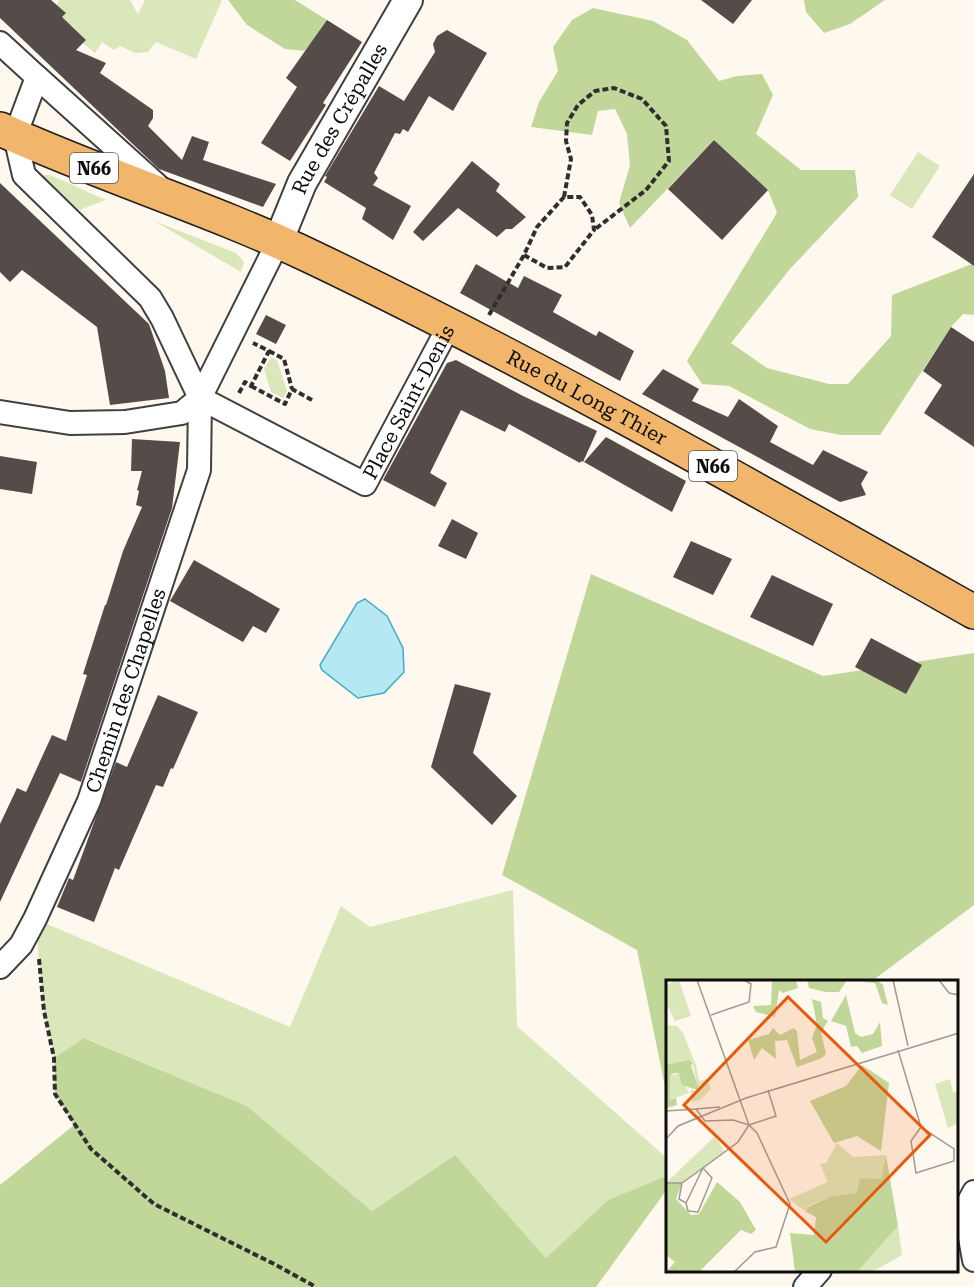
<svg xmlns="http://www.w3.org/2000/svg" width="974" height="1287" viewBox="0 0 974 1287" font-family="'Roboto Serif',serif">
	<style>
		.green { fill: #dae7ba }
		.forest { fill: #c1d79a }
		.water { fill: #b6e8f3; stroke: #40abc6; stroke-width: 1.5 }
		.building { fill: #554c4a }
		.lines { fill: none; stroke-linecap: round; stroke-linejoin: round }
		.minor-casing { stroke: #404040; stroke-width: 26 }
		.tertiary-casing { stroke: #404040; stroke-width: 32 }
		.primary-casing { stroke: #1e1e1e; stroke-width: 36 }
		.path { stroke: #2f2f2f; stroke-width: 4; stroke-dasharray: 6 3; stroke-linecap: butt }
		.minor { stroke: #fff; stroke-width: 22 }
		.tertiary { stroke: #fff; stroke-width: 28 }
		.primary { stroke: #f1b66b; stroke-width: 33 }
		.labels { text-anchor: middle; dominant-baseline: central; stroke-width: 6; stroke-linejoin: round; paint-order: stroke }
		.shield { fill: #fff; stroke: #565656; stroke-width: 1.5 }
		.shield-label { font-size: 18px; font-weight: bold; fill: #0d0d0d }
		.street-label { font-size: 20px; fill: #0d0d0d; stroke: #fff }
		.inset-road { fill: none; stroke: #9e9a94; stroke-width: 1.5 }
		.view { fill: #e8590c; fill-opacity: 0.15; stroke: #e8590c; stroke-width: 3 }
		.inset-edge { fill: none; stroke: #0d0d0d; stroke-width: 3 }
	</style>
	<rect width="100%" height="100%" fill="#fef8ee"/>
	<!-- green -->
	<path class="green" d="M59,0H130L138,14L145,0H222L196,59L156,42L148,52L135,53L120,46L114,50L102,42L95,53L83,43L85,39L71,25L54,26L66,13L57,5Z
		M918,152L940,166L912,209L890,195Z
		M44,175H50L106,200L79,210L44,177Z
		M154,221L236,253L244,262L241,272Z
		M271,357L277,360L287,391L283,398L271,392L264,369Z
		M513,890L517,1026L668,1159V1175L608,1200L546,1258L455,1155L372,1211L247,1106L85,1038L54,1058L44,1011L35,919L290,1027L341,906L370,927Z"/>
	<!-- forest -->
	<path class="forest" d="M228,0H295L327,20L307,51L285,49L247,25Z
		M804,0H885L850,24L824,33L806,12Z
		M593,8L653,21L687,40L719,81L737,76L762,74L773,95L756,134L801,170H855L858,197L790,269L731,343L767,368L829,384H848L891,336L892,295L972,264L974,261V315L963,314L951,327L880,435H841L810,429L729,386L702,384L687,361L777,213L768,190L714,140L630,228L619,203L630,165L627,134L615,109L598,111L592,135L531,127L539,102L558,71L553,47L572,20Z
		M591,574L823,676L974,653V905L872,981H668V1101L637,950L502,875Z
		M84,1038L247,1106L372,1211L455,1155L546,1258L608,1200L668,1175V1188L596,1287H0V1185L74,1125L55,1094L54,1058Z"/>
	<!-- water -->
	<path class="water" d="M365,599L387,616L403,648L404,672L384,693L358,698L322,670L320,665L357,603Z"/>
	<!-- building -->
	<path class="building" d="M0,0H51L66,13L62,17L86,40L76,50L106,63L100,73L153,110V118L148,126L182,160L192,136L209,142L203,160L276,184L263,207L159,169L0,18Z
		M701,0H752L733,24Z
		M327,20L362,42L323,103L326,105L290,161L261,143L297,87L286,78Z
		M447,30L487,53L453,111L429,96L408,132L403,129L400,134L395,133L374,173L378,178L373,185L411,206L393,240L362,219L366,208L324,182L327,177L325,176L379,86L404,101L435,52L433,44L437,36Z
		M714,140L768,190L722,240L668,189Z
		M472,161L500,184L496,191L526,217L512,229H506L497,237L458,208L423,241L413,232Z
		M974,174V266L932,237Z
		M0,183L149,324L165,371L169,398L110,405L97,327L22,270L10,282L0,272Z
		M476,264L518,288L524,276L562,295L553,312L596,336L599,331L634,351L620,381L460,293Z
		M266,315L286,325L276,344L256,334Z
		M951,327L974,342V447L924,413L942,385L923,371Z
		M456,360L523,396L597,431L583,462L581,461L580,463L509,424L505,432L461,410L430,473L447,483L435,507L383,480L447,363Z
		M663,369L699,389L692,401L728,417L739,399L778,426L770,442L813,465L823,450L868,472L861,484L866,495L840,502L642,394Z
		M606,437L686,481L672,512L584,462Z
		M132,439L180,442L172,508L81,782L60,773L0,902V824L17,788L26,792L52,735L66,741L87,675L83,674L105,605H106L123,551L142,507L136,505L139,491L137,490L142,471H131Z
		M0,456L37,462L32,494L0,489Z
		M452,519L478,533L466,559L438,546Z
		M691,541L732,559L713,595L673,577Z
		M194,560L280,609L266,633L253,626L243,642L170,601Z
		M772,575L833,604L813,646L750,617Z
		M871,638L922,665L906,694L855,667Z
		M455,684L491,693L473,753L517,796L492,825L431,767Z
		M158,695L198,712L173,769L171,768L163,787L156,785L119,870L115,868L94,922L57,907L69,878L73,880L116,762L127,767Z"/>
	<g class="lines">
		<defs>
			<g id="minor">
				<path id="s1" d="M0,43L37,77L15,136L24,175L150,298L162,318L200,398L365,484L449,326"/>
				<path d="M37,77L158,186"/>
				<path d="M0,412L70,423L125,422L182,413L200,398L278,242"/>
				<path id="s2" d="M0,967L21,945L35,919L89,801L199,470L200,398"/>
				<path d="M974,1192L965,1209L974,1260"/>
				<path d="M805,1287L820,1270"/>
			</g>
			<g id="tertiary">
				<path id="s3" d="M278,242L302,183L408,0"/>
			</g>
			<g id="primary">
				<path id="s4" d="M0,129C103,176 212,209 314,258C539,366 756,489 974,612"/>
			</g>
		</defs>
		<!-- minor casing -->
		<use href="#minor" class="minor-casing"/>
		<!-- tertiary casing -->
		<use href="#tertiary" class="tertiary-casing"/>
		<!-- primary casing -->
		<use href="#primary" class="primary-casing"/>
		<!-- path -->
		<path class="path" d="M564,197L571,159L566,141L567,123L578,105L595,91L614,88L642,99L666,126L669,161L646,190L594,230
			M489,315L524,255L537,227L564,197H580L592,215L594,230L565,267L547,268L524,255
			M269,351L284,359L292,389
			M251,386L285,404L292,389L312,400
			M239,393L245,382L251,386L269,351L253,343
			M39,959L44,1011L54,1058L55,1094L91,1149L154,1204L276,1265L316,1287"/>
		<!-- minor -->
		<use href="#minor" class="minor"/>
		<!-- tertiary -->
		<use href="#tertiary" class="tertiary"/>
		<!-- primary -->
		<use href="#primary" class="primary"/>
	</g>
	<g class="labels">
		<!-- shield labels -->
		<g class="shield">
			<rect x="70" y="153" width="48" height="30" rx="4.5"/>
			<rect x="689" y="451" width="48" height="30" rx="4.5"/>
		</g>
		<g class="shield-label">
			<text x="94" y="168">N66</text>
			<text x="713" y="466">N66</text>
		</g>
		<!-- street labels -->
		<g class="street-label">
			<text stroke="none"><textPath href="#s3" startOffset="138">Rue des Crépalles</textPath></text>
			<text stroke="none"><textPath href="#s4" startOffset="646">Rue du Long Thier</textPath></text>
			<text stroke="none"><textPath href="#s1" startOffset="720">Place Saint-Denis</textPath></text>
			<text stroke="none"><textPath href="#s2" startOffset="306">Chemin des Chapelles</textPath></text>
		</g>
	</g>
	<!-- overview -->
	<g transform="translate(666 980)">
		<rect width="292" height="292" fill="#fef8ee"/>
		<path d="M13,0L25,36L9,41L0,23V5ZM0,45L11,46L17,53L30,85L33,101L41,99L45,109L34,120L26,122L24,118L25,110L33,111L26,81L0,85ZM13,93L23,113L4,120V96ZM284,99L287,112L292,111L293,143L282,148L269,104ZM49,156L59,172L16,203H0ZM171,163L187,177L220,175L215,199L192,213L166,216L142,226L140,232L123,219L162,202L154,184L160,183ZM232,246L236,275L206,292H191Z" fill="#dae7ba"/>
		<path d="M106,0H130L132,8L117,13L113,10L109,37L90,32L87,26L105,25ZM141,0H181L173,12H160L143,8ZM211,0L217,5L222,25L216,23L209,3L196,2ZM180,15L189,53L195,57L207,54L214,42L216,66L196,73L191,66L185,67L180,46L165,41ZM146,19L155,22L157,38L162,41L155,52L160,74L156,78L131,87L121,60L109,61L110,79L96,68L88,80L82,60L103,54L107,48L114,55L128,48L131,51L134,80L151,72L146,58L151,45ZM23,80L27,83L25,86L34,111L16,105L13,93H8L4,96V120L10,118L11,125L0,128V85ZM196,85L223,103L215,171L191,156L168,163L144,121L180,106ZM220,175L232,246L191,292H129L124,253L148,255L150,237L140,232L142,227L166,216L191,213L194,198L215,199ZM51,202L74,222L90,250L85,254L75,250L33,292H0L9,282L0,275V203H16L10,219L25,235L33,234Z" fill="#c1d79a"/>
		<path class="inset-road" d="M31,0L83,145L91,153L124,224L110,267L89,272L68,292M227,0L242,66M273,0L283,13L293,15M45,35L83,22L85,4L78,0M232,70L255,147L288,169V181L250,193L245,161L255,147M30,129L54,127M0,131L30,129L39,141L67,140L83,145L110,136L102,110M0,159L12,146L80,118L293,53M0,203H16L37,188L72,162L83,145M16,203L13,219L20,223L37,188L46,198L32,232L22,231L20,223"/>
		<path class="view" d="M122,17L264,155L160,262L18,125Z"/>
		<rect width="292" height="292" class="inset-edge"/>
	</g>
</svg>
